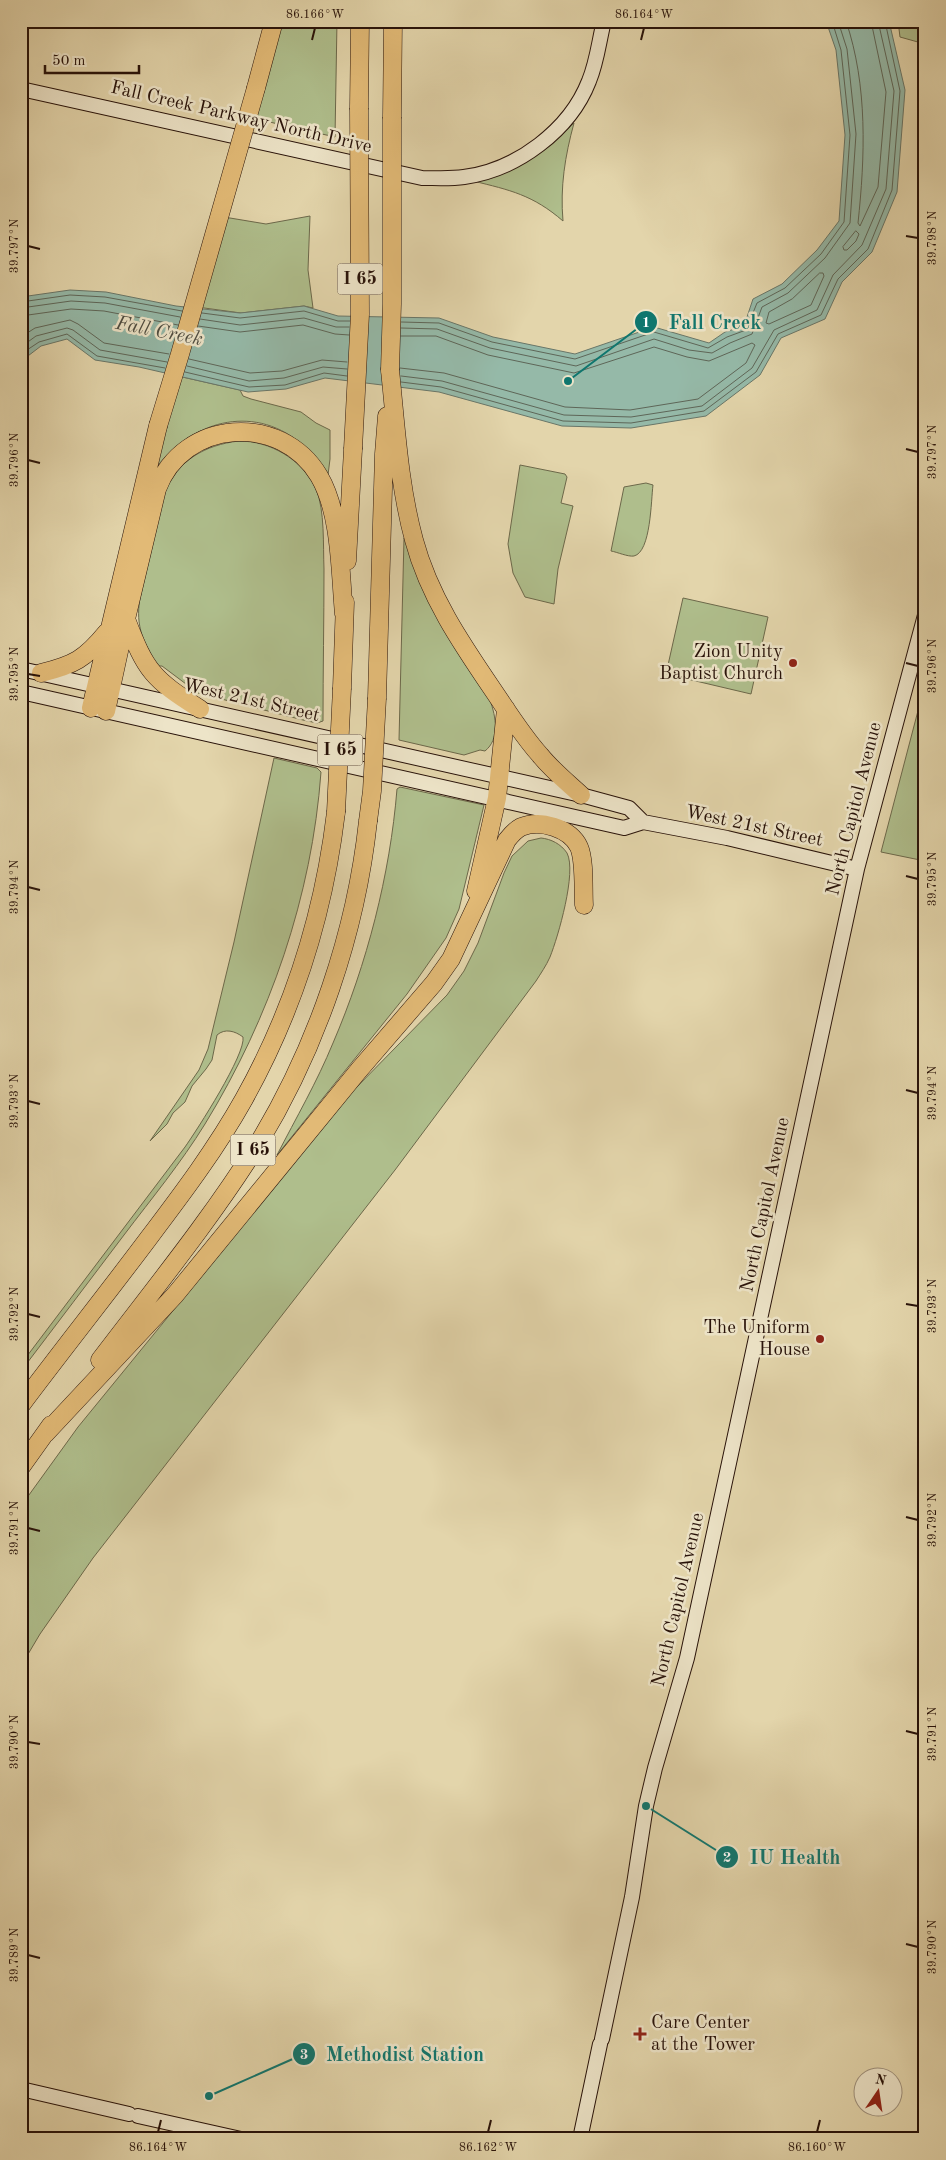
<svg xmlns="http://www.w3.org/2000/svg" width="946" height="2160" viewBox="0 0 946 2160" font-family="'Old Standard TT',serif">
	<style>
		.green { fill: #afbe8c; stroke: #6c684a }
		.water { fill: #95b9a8; stroke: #697668 }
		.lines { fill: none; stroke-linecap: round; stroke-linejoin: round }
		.shore { stroke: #5e6658; stroke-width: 1 }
		.secondary-casing { stroke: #281209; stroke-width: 16 }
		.highway-casing { stroke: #281209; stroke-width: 19 }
		.secondary { stroke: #ede4c8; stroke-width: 14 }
		.highway { stroke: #e2ba76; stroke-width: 18 }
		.highway-bridge-casing { stroke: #281209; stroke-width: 19; stroke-linecap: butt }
		.highway-bridge { stroke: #e2ba76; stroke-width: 18 }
		.ticks { fill: none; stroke: #281209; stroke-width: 2 }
		.poi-dot { fill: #8f2418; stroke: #ede4c8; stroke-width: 2 }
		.labels { text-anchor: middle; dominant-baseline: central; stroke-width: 5; stroke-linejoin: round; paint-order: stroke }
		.shield { fill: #ede4c8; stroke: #635142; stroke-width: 1 }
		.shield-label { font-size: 18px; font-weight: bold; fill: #281209 }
		.street-label { font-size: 19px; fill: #281209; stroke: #ede4c8 }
		.poi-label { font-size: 19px; fill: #281209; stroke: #ede4c8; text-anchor: end }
		.water-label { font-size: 20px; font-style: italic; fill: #4e4c41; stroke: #ede4c8 }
		.leader { fill: none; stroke: #0f766e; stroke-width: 2 }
		.callout-dot { fill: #0f766e; stroke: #ede4c8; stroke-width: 2 }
		.mark-label { font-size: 15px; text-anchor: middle; font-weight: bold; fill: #fff }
		.callout-label { font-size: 20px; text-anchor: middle; font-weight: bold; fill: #0f766e; stroke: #ede4c8; stroke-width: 5; stroke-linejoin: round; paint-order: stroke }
		.neatline { fill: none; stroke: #281209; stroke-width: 2 }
		.ticks-label { font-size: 12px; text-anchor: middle; fill: #281209 }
	</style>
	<rect width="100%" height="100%" fill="#e3d5ab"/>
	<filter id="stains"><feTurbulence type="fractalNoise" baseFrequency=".004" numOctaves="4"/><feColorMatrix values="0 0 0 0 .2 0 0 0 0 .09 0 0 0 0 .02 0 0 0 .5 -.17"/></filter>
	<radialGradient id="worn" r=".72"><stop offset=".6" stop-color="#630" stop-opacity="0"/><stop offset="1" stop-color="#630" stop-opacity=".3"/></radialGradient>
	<!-- green -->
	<path class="green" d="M280,21H337L335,137L252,118Z
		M898,21H925V44L900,37Z
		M574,123C565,156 560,187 563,221C533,195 510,190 473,181L525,161L551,144Z
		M310,216L308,270L313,308L304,306L241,313L197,307L224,217L266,224Z
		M178,376L240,390L243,396L251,399L301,412L316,423L330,430V459L328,475C316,461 308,447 291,436C240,403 181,429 151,475Z
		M239,441C270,441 302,459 316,489C325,510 323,546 324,569C324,620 323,671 323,721L317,723L303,720L198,693L162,666H157C144,641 135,628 140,598L165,492C178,460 205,445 239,441Z
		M520,465L565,474L567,477L561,503L573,506L558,569L554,604L525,597L513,573L508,544Z
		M646,483L653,485C651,500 651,552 634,556C628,557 617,552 611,551L624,487Z
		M404,538L490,700C496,717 500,739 485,751L480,750L464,755L399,740Z
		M683,598L768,617L751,694L666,674Z
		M925,684V861L881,852Z
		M274,758L317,768L321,772C312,896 270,1018 205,1124C181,1163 152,1198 124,1235C90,1280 56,1325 21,1371V1364L185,1147C197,1130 246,1054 243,1037C235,1031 225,1028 217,1035L212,1060L206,1069L192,1086L185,1102L173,1113L167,1124L150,1141L199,1070L208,1049L234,942Z
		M400,787L484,805L459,909L446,938L407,994L277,1155C296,1118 317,1082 333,1043C367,964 390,875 397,789Z
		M541,838C551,839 561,844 567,853C577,872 558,937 550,957C546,966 541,973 536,981L395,1170L93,1558L40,1634L21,1666V1506L78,1427L350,1094L447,995L464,971L478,943L504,873L512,856L528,841Z"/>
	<!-- water -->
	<path class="water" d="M826,21H889L905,90L897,192L872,252L842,282L825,319L781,338L760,375L706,416L631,428L562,426L439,392L325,378L286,389L248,392L139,367L95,360L67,339L41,346L24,359H21V297L70,290L106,292L176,306L240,313L304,306L338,316L439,318L493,337L575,354L654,327L709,343L725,332L744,326L753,299L782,284L817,250L839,221L845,135L836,50Z"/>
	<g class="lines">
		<!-- shore -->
		<path class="shore" d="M846,21C868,86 865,157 858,223L860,226L878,187L886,92L871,21
			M856,231L859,234L856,241L847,250H844L843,247Z
			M820,273H823L824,276L811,305L769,324L766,323L769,312L792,299Z
			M21,302L70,295L105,297L182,311
			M21,308L71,301L105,303L180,317
			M202,313L240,318L304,311L338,321H350
			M21,316L71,309L104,311L178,325
			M200,319L240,325L304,318L336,327H349
			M401,322L439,323L492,342L575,359L654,332L708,348L727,337L746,330L757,303L785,288L821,254L844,222L850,135L841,50L832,21
			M198,326L240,332L303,325L335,334L349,335
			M401,328L437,329L490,348L576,366L654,339L689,350L712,353L730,343L752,334L762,307L788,293L825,258L850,223L856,134L847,49L838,21
			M21,337L35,328L70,320L78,324L104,343L169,354
			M21,347L36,336L67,328L73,330L100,350L167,362
			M21,354L39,342L67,334L97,356L165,368
			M189,359L250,373L282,371L322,360L347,362
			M187,366L249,381L284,378L323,367L347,369
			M400,368L444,373L565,407L630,410L698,399L746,363L755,345L752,343L709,361L687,357L654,347L574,373L488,355L436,336H401
			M185,372L249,387L285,385L324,373L347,376
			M401,376L442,381L564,415L631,417L702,406L752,368L774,330L817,310L833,275L862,245L886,189L894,91L878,21
			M401,382L441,387L563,421L631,423L704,411L756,372L778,334L821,315L838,279L868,249L892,190L900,91L885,21"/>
		<defs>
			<path id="secondary" d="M21,89L422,178C436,178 451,179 464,177C517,170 570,130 589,81C597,62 599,41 604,21
				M21,669L581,795L629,808L643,822
				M21,692L624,828L643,822L727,838L857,869
				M602,2039L632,1897L646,1806L655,1768L687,1658L857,869L925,615
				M21,2089L129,2114
				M138,2116L241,2139
				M580,2139L600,2044"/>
			<path id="highway" d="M256,88L274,21
				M359,108L360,21
				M392,117L393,21
				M390,370C396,427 399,485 414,540C429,596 461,643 493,690C508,712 522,735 540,755C552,770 567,782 581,795
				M347,561L353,449
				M126,619C146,672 153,679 200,709
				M41,673C74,665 85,659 107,632
				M342,688L345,602
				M377,698L384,454L387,416
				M91,708L158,426
				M106,711L126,619L157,489C183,419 281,412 319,476C341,513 340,572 344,614
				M476,891L497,798L506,709
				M100,1360C154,1289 211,1219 258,1144C317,1047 356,933 368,821
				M21,1405C63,1349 106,1295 148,1239C182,1194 216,1149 244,1099C293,1011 324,913 336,812
				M45,1434L175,1295L359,1070L434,983L451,959L507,840C511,835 515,830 521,827C540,819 570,828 579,847C585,861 583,889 584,905
				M21,1467L51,1425"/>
		</defs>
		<!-- secondary casing -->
		<use href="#secondary" class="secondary-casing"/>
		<!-- highway casing -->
		<use href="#highway" class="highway-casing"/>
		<!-- secondary -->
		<use href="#secondary" class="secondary"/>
		<!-- highway -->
		<use href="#highway" class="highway"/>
		<defs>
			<path id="highway-bridge" d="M390,370L392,304V117
				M158,426L180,354L256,88
				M353,449L360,314L359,108
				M336,812L342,688
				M368,821L372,791L377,698"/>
		</defs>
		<!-- highway-bridge casing -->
		<use href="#highway-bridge" class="highway-bridge-casing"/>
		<!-- highway-bridge -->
		<use href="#highway-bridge" class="highway-bridge"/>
	</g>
	<!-- ticks -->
	<path class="ticks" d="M312,40L315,28M641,40L644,28M906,236L918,238M28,246L40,249M906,449L918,452M28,460L40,463M906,663L918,666M28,674L40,676M906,876L918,879M28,887L40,890M906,1090L918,1093M28,1101L40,1104M906,1304L918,1306M28,1314L40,1317M906,1517L918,1520M28,1528L40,1531M906,1731L918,1734M28,1742L40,1744M906,1944L918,1947M28,1955L40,1958M158,2132L161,2120M488,2132L491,2120M817,2132L820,2120"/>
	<!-- markers -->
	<g class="poi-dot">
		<circle cx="793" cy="663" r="5"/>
		<circle cx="820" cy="1339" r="5"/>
		<path d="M637.5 2026.5h5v5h5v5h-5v5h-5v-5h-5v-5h5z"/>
	</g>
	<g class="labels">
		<!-- shield labels -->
		<g class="shield">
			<rect x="337.5" y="263.5" width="45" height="31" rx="4"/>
			<rect x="317.5" y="734.5" width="45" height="31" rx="4"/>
			<rect x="230.5" y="1134.5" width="45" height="31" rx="4"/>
		</g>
		<g class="shield-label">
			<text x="360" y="279">I 65</text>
			<text x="340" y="750">I 65</text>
			<text x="253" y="1150">I 65</text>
		</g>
		<!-- street labels -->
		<g class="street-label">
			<text transform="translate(241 118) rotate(13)">Fall Creek Parkway North Drive</text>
			<text transform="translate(251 701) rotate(13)">West 21st Street</text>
			<text transform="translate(855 809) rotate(-76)">North Capitol Avenue</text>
			<text transform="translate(754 827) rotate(12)">West 21st Street</text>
			<text transform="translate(766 1205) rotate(-78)">North Capitol Avenue</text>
			<text transform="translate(679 1600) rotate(-77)">North Capitol Avenue</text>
		</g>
		<!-- poi labels -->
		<g class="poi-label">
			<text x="783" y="652">Zion Unity<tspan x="783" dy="22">Baptist Church</tspan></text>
			<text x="810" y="1328">The Uniform<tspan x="810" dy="22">House</tspan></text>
			<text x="651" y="2023" text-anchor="start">Care Center<tspan x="651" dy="22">at the Tower</tspan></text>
		</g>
		<!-- water labels -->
		<g class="water-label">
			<text transform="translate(159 332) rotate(11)">Fall Creek</text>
		</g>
	</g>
	<!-- callouts -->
	<path class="leader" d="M568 381L646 322M646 1806L727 1857M209 2096L304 2054"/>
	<g class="callout-dot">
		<circle cx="568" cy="381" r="5"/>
		<circle cx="646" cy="1806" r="5"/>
		<circle cx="209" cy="2096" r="5"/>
		<circle cx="646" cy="322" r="12"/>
		<circle cx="727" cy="1857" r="12"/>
		<circle cx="304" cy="2054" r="12"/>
	</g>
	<g class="mark-label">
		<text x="646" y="327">1</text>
		<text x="727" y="1862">2</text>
		<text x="304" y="2059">3</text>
	</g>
	<g class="callout-label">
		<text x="715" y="329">Fall Creek</text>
		<text x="795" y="1864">IU Health</text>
		<text x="405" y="2061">Methodist Station</text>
	</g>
	<!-- margin -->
	<rect width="946" height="2160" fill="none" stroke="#e3d5ab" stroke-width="55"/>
	<!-- north arrow -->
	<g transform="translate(878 2092) rotate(13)"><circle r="24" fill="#ede4c8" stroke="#9e907c"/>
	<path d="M0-4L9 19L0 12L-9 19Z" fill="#8f2418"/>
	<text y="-8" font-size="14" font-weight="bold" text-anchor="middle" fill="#281209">N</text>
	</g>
	<!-- scale -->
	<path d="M45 65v8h94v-8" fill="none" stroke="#281209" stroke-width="2.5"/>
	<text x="52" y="65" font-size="15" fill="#281209" stroke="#ede4c8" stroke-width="4" paint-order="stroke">50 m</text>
	<rect x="28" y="28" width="890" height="2104" class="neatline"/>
	<g class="ticks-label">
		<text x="315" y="18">86.166°W</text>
		<text x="644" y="18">86.164°W</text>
		<text transform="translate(932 238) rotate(-90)" y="4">39.798°N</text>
		<text transform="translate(14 246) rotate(-90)" y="4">39.797°N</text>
		<text transform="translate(932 452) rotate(-90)" y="4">39.797°N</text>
		<text transform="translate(14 460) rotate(-90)" y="4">39.796°N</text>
		<text transform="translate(932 666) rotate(-90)" y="4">39.796°N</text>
		<text transform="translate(14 674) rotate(-90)" y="4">39.795°N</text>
		<text transform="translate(932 879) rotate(-90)" y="4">39.795°N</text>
		<text transform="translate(14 887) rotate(-90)" y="4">39.794°N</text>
		<text transform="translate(932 1093) rotate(-90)" y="4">39.794°N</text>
		<text transform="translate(14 1101) rotate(-90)" y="4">39.793°N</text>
		<text transform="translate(932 1306) rotate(-90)" y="4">39.793°N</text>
		<text transform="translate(14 1314) rotate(-90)" y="4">39.792°N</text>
		<text transform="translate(932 1520) rotate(-90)" y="4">39.792°N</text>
		<text transform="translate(14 1528) rotate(-90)" y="4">39.791°N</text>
		<text transform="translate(932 1734) rotate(-90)" y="4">39.791°N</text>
		<text transform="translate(14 1742) rotate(-90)" y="4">39.790°N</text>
		<text transform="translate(932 1947) rotate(-90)" y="4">39.790°N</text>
		<text transform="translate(14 1955) rotate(-90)" y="4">39.789°N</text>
		<text x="158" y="2151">86.164°W</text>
		<text x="488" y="2151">86.162°W</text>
		<text x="817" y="2151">86.160°W</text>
	</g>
	<rect width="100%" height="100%" filter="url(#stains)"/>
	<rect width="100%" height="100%" fill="url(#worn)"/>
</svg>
